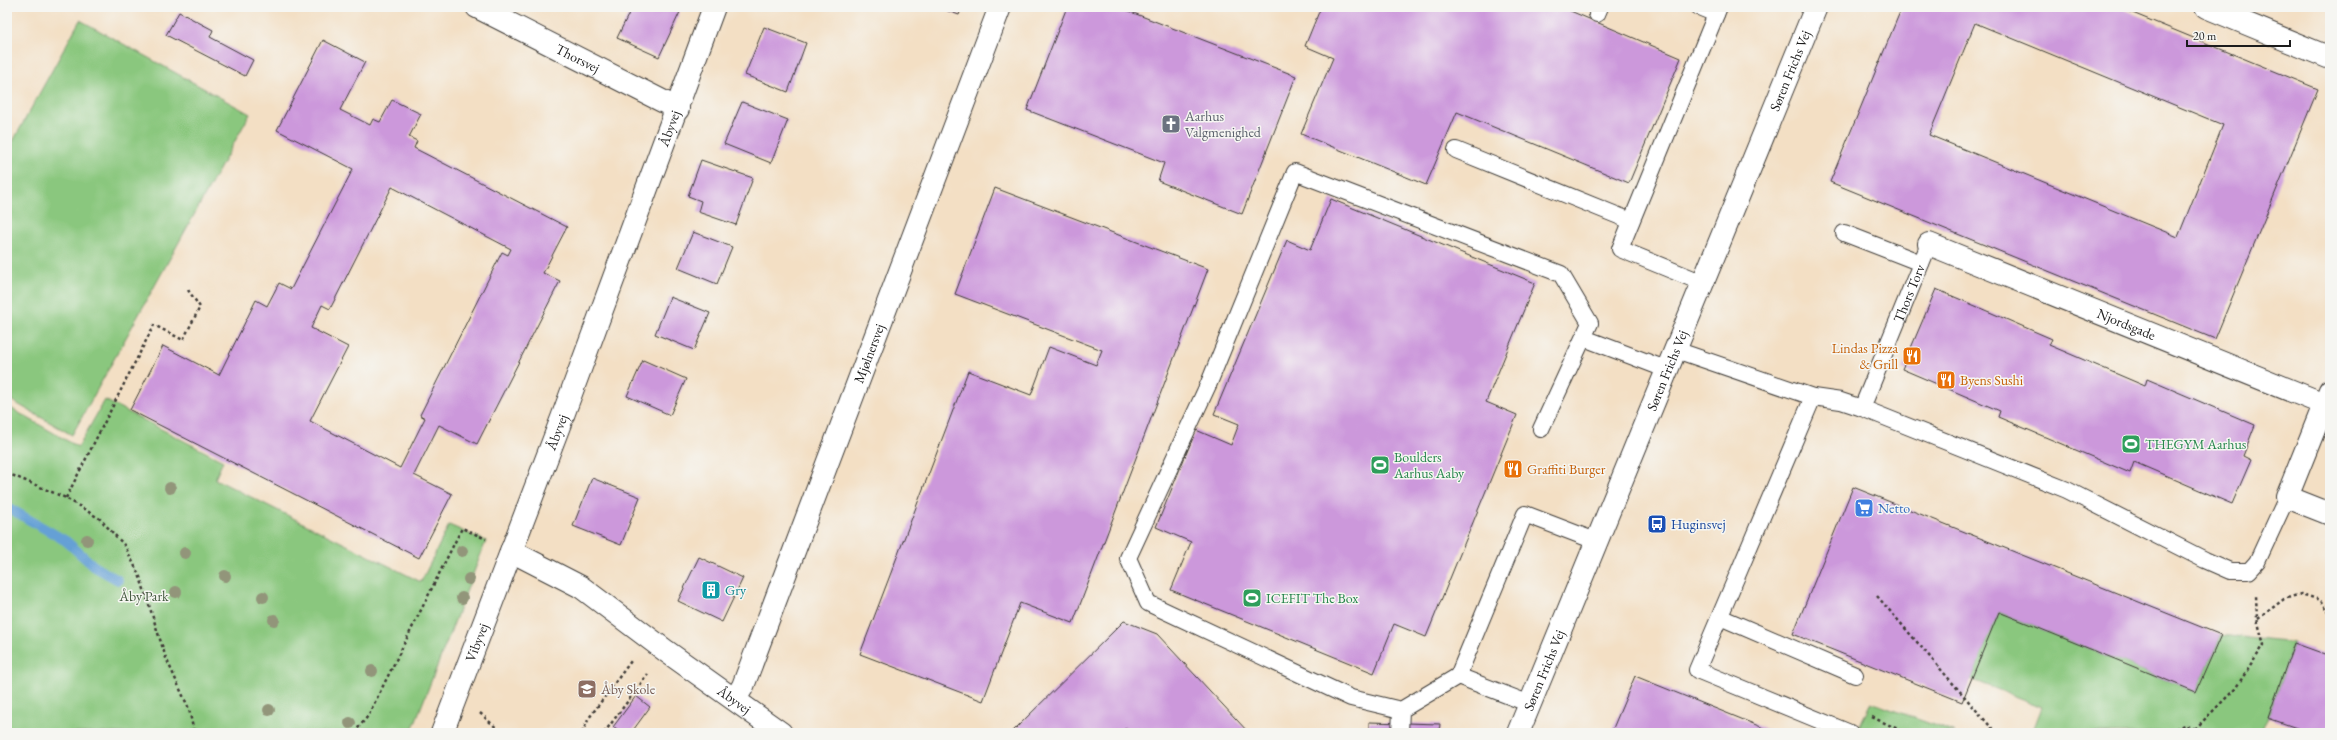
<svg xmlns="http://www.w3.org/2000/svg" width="2337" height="740" viewBox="0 0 2337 740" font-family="'EB Garamond',serif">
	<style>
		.green { fill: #8ac77e; stroke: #53724d }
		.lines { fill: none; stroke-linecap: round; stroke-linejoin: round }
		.stream { stroke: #65a0d5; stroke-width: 10 }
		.building { fill: #cc98db; fill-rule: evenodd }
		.service-casing { stroke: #3c3935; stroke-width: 18 }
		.minor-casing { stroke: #3c3935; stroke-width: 24 }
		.tertiary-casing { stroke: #3c3935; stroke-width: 24 }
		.path { stroke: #3c3935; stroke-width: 2.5; stroke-dasharray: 3 3; stroke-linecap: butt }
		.service { stroke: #fff; stroke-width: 16 }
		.minor { stroke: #fff; stroke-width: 22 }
		.tertiary { stroke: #fff; stroke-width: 22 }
		.tree { fill: #92957a }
		.labels { text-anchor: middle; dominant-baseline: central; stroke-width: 3; stroke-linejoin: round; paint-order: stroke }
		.street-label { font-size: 14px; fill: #1c1c1c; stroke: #f6f6f2 }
		.worship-label { font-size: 14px; fill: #5b616d; stroke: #f6f6f2; text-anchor: start }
		.food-label { font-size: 14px; fill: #c56008; stroke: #f6f6f2; text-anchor: start }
		.leisure-label { font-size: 14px; fill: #27864d; stroke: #f6f6f2; text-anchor: start }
		.shop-label { font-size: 14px; fill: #366cbe; stroke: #f6f6f2; text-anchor: start }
		.transit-label { font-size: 14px; fill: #164399; stroke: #f6f6f2; text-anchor: start }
		.culture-label { font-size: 14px; fill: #0d838f; stroke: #f6f6f2; text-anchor: start }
		.park-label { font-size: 14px; fill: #42583e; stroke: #f6f6f2 }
		.education-label { font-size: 14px; fill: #785e54; stroke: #f6f6f2; text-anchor: start }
	</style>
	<rect width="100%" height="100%" fill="#f6f6f2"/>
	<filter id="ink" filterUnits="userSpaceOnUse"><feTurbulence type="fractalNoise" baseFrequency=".025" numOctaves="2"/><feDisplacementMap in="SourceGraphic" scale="8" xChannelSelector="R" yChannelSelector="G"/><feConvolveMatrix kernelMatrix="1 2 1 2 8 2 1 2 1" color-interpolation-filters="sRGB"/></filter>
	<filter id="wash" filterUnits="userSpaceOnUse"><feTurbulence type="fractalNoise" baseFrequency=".012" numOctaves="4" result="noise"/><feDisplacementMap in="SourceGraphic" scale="16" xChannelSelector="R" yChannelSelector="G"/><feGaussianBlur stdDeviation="0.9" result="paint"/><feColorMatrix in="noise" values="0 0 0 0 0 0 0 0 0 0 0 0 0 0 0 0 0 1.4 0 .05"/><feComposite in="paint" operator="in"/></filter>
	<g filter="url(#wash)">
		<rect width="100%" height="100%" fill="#f3dfc4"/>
		<!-- green -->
		<path class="green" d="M80,20L250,114L72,435L7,398V152Z
			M105,400L223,461L215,479L421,582L449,525L486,541L411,733H7V406L78,447Z
			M1999,612L2196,692L2221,635L2294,643L2268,718L2259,733H2032L2042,707L1971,679Z
			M1871,702L1955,733H1856Z"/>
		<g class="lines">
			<!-- stream -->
			<path class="stream" d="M7,507L66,541L95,567L118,580"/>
		</g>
		<g id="blocks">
			<!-- building -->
			<path class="building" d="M632,7H669L680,12L659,57L617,38Z
				M937,7H962L959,15Z
				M1067,7H1118L1296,76L1242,214L1158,181L1164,163L1027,110Z
				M1321,7H1561L1681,58L1629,183L1457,112L1426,185L1301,134L1333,58L1305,46Z
				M1902,7H2118L2318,89L2215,339L1830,182ZM1975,23L2223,125L2178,237L1929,135Z
				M179,12L213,30L210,37L253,60L245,76L166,35Z
				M764,27L806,43L788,92L745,75Z
				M323,40L365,62L340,110L370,125L373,119L380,122L392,100L421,114L409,137L417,141L414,148L567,227L543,273L560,281L477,444L439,425L414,475L452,494L419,558L130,410L163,346L219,375L256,300L267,306L279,283L291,289L353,169L277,130ZM392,187L511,249L508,255L502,252L420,415L425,418L400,468L310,421L348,347L311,328L322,305L330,309Z
				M742,102L788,120L771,163L724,144Z
				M701,160L753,178L736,225L698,212L701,201L688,196Z
				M995,188L1208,269L1073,623L1020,603L983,701L860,654L968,371L1031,395L1049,347L1096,365L1102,350L955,294Z
				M1331,199L1535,283L1486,402L1517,415L1426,637L1394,624L1374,673L1171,590L1191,542L1156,527L1196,430L1231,445L1239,424L1214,414L1287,240L1310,250Z
				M693,232L732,247L717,284L678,268Z
				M1936,289L2052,339L2049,345L2145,386L2147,379L2255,425L2243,456L2251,460L2232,504L2134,462L2130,473L1998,417L2000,411L1902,369Z
				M670,297L710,313L694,350L655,334Z
				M643,360L686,379L670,415L627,396Z
				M592,478L640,497L621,545L573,526Z
				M1853,487L2221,635L2196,692L1999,612L1962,702L1793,634Z
				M699,557L743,578L722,622L678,601Z
				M1124,621L1157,634L1249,733H1132L1127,727L1120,733H1011Z
				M2294,643L2330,656V733H2311L2268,718Z
				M1635,676L1776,733H1611Z
				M636,696L650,707L631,733H621L613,727Z
				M1369,722L1440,724L1439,733H1369Z"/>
		</g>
	</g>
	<g filter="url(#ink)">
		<use href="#blocks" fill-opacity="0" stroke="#3c3935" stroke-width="1"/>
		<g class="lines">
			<defs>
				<g id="service">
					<path d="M1699,7L1716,14"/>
					<path d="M1597,14L1600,7"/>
					<path d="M1456,150L1631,221"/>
					<path d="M1844,233L1921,263"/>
					<path d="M1703,283L1620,249L1719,7"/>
					<path d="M1584,338L1668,370"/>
					<path d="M1676,350L1813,397L1841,401L1862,408L2067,490L2205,560L2230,571H2249L2257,562L2287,497"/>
					<path d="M1813,397L1697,670L1850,733"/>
					<path id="s1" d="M1862,408L1929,244"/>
					<path d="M1720,617L1855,675"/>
					<path d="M1458,676L1525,514L1598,542"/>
					<path d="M1401,710L1351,698L1148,603L1128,558L1209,383L1295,172L1561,274L1590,323L1541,429"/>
					<path d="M1400,733L1401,710L1458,676L1530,704"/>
				</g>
				<g id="minor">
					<path id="s2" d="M477,7L678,109"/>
					<path d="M2206,7L2330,58"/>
					<path id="s3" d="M1929,244L2324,404"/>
					<path d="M2330,390L2287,497L2330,514"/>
					<path id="s4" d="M511,551L581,587L666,651L781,733"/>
					<path id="s5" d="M735,699L743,686L1000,7"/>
					<path id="s6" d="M442,733L562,418L714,7"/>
				</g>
				<g id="tertiary">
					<path id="s7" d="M1518,733L1816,7"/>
				</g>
			</defs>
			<!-- service casing -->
			<use href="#service" class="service-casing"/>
			<!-- minor casing -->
			<use href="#minor" class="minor-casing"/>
			<!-- tertiary casing -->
			<use href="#tertiary" class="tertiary-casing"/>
			<!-- path -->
			<path class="path" d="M7,473L66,498L100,519L125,546L140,577L166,658L189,709L194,733
				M66,498L154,325L183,340L200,307L188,290
				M1877,596L1996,733
				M2258,619L2284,599L2301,594L2321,600L2330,614
				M480,713L502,733
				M1872,717L1906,733
				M2195,729L2235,689L2264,645L2257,619L2256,595
				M354,733L368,716L462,528L486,539
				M582,733L589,718L631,661
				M604,733L648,674
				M2164,733L2184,725L2195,729L2197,733"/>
			<!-- service -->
			<use href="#service" class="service"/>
			<!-- minor -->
			<use href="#minor" class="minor"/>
			<!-- tertiary -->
			<use href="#tertiary" class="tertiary"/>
		</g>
		<!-- trees -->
		<g class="tree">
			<circle cx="170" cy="488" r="6"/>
			<circle cx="87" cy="540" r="6"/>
			<circle cx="462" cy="551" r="6"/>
			<circle cx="185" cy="553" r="6"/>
			<circle cx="225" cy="576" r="6"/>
			<circle cx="469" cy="579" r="6"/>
			<circle cx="176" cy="592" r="6"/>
			<circle cx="263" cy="597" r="6"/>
			<circle cx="462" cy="598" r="6"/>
			<circle cx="274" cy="620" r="6"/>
			<circle cx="372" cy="671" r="6"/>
			<circle cx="269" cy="710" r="6"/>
			<circle cx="350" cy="723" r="6"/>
		</g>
	</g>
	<!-- icons -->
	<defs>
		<symbol id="church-square" viewBox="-11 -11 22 22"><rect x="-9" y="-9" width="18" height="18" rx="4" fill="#6b7280" stroke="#f6f6f2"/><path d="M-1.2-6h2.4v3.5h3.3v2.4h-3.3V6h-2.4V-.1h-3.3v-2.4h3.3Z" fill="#fff"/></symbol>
		<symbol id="restaurant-square" viewBox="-11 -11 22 22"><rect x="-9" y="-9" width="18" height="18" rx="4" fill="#e8710a" stroke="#f6f6f2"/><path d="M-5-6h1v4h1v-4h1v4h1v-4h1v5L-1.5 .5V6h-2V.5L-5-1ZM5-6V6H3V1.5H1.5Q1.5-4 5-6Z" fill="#fff"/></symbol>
		<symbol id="stadium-square" viewBox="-11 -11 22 22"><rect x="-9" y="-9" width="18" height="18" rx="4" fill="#2e9e5b" stroke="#f6f6f2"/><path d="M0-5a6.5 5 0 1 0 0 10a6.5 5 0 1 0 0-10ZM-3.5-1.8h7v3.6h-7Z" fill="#fff"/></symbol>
		<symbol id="supermarket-square" viewBox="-11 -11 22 22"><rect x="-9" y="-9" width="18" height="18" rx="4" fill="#3f7fe0" stroke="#f6f6f2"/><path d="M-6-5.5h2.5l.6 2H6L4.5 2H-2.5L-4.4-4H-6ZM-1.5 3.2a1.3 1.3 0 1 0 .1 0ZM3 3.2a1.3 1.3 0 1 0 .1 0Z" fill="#fff"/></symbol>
		<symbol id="bus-square" viewBox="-11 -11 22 22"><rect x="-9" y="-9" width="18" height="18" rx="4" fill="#1a4fb4" stroke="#f6f6f2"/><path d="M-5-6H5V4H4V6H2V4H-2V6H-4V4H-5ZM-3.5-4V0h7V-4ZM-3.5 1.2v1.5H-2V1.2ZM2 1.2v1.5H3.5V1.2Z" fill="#fff"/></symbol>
		<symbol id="building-square" viewBox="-11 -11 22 22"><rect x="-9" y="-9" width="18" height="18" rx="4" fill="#0f9aa8" stroke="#f6f6f2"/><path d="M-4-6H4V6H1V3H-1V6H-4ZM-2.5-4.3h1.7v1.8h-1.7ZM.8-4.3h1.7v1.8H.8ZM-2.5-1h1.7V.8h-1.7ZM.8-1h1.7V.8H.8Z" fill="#fff"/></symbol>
		<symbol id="school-square" viewBox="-11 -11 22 22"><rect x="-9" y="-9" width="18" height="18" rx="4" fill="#8d6e63" stroke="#f6f6f2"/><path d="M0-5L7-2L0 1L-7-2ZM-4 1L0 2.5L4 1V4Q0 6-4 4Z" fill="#fff"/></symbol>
	</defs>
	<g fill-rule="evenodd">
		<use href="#church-square" x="1160" y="113" width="22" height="22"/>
		<use href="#restaurant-square" x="1901" y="345" width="22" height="22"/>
		<use href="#restaurant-square" x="1935" y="369" width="22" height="22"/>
		<use href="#stadium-square" x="2120" y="433" width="22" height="22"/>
		<use href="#stadium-square" x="1369" y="454" width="22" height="22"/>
		<use href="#restaurant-square" x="1502" y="458" width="22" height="22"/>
		<use href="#supermarket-square" x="1853" y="497" width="22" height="22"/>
		<use href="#bus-square" x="1646" y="513" width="22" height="22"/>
		<use href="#building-square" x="700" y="579" width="22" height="22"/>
		<use href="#stadium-square" x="1241" y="587" width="22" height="22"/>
		<use href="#school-square" x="576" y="678" width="22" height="22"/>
	</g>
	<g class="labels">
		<!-- street labels -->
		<g class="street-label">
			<text stroke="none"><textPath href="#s2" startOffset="113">Thorsvej</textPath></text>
			<text stroke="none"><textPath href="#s7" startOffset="716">Søren Frichs Vej</textPath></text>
			<text stroke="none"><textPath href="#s6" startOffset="646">Åbyvej</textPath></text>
			<text stroke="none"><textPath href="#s1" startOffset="124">Thors Torv</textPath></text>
			<text stroke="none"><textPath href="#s3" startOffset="213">Njordsgade</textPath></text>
			<text stroke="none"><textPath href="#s5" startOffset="371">Mjølnersvej</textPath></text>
			<text stroke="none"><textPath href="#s7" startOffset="392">Søren Frichs Vej</textPath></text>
			<text stroke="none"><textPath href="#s6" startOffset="322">Åbyvej</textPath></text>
			<text stroke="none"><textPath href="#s6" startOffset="97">Vibyvej</textPath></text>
			<text stroke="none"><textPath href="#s7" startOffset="68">Søren Frichs Vej</textPath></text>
			<text stroke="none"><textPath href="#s4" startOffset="269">Åbyvej</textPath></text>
		</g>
		<!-- worship labels -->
		<g class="worship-label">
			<text x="1185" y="116">Aarhus<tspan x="1185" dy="16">Valgmenighed</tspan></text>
		</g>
		<!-- food labels -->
		<g class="food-label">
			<text x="1898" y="348" text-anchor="end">Lindas Pizza<tspan x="1898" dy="16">&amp; Grill</tspan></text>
			<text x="1960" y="380">Byens Sushi</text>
			<text x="1527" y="469">Graffiti Burger</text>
		</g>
		<!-- leisure labels -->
		<g class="leisure-label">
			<text x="2145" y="444">THEGYM Aarhus</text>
			<text x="1394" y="457">Boulders<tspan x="1394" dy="16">Aarhus Aaby</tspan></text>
			<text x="1266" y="598">ICEFIT The Box</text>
		</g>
		<!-- shop labels -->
		<g class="shop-label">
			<text x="1878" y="508">Netto</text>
		</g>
		<!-- transit labels -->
		<g class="transit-label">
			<text x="1671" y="524">Huginsvej</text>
		</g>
		<!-- culture labels -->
		<g class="culture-label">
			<text x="725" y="590">Gry</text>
		</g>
		<!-- park labels -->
		<g class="park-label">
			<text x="144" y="596">Åby Park</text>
		</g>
		<!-- education labels -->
		<g class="education-label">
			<text x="601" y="689">Åby Skole</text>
		</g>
	</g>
	<!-- margin -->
	<rect width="2337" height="740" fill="none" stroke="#f6f6f2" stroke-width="24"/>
	<!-- scale -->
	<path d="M2187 40v6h103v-6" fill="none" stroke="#1c1c1c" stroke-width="2"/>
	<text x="2193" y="40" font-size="12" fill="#1c1c1c" stroke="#f6f6f2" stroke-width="3" paint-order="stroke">20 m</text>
</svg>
